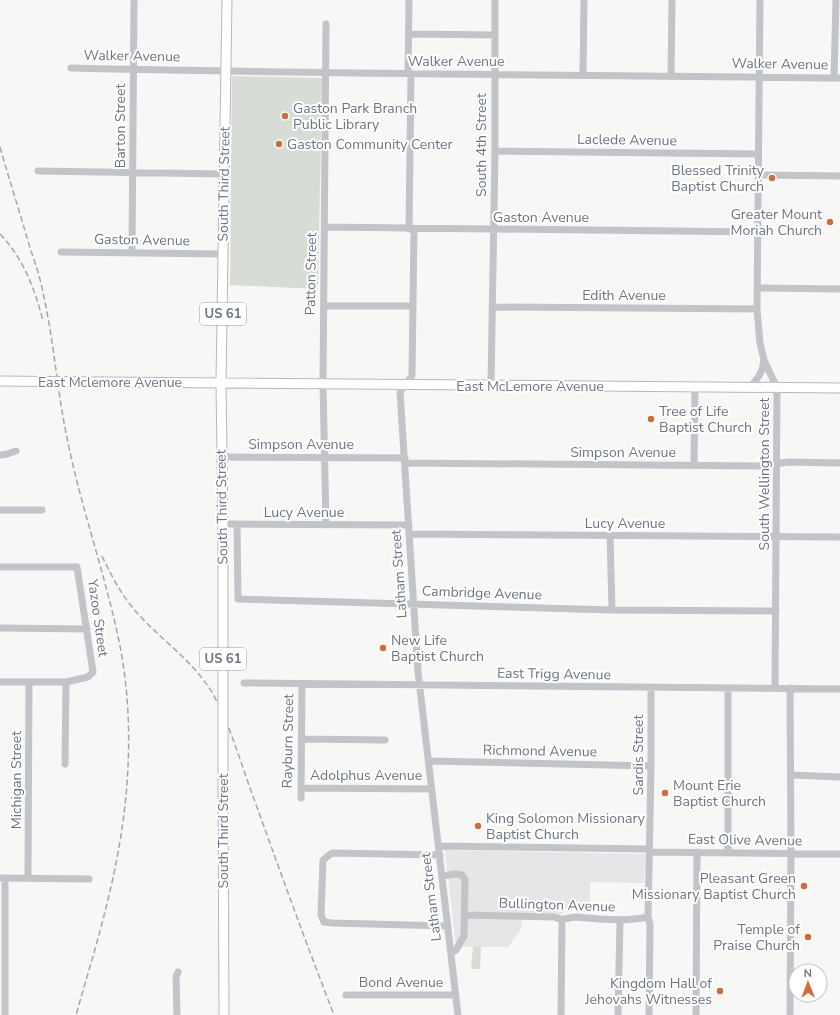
<svg xmlns="http://www.w3.org/2000/svg" width="840" height="1015" viewBox="0 0 840 1015" font-family="'Nunito Sans',sans-serif">
	<style>
		.built { fill: #e5e6e5 }
		.green { fill: #d7dcd4 }
		.lines { fill: none; stroke-linecap: round; stroke-linejoin: round }
		.major-casing { stroke: #b5b8bc; stroke-width: 11 }
		.minor { stroke: #c1c4c8; stroke-width: 7 }
		.major { stroke: #fff; stroke-width: 9 }
		.rail { stroke: #a3a7ad; stroke-width: 1.5; stroke-dasharray: 6 3; stroke-linecap: butt }
		.major-bridge-casing { stroke: #b5b8bc; stroke-width: 11; stroke-linecap: butt }
		.major-bridge { stroke: #fff; stroke-width: 9 }
		.poi-dot { fill: #d36b39; stroke: #fff; stroke-width: 1.5 }
		.labels { text-anchor: middle; dominant-baseline: central; stroke-width: 4; stroke-linejoin: round; paint-order: stroke }
		.shield { fill: #fff; stroke: #969ea8; stroke-width: 1 }
		.shield-label { font-size: 13px; font-weight: bold; fill: #697583 }
		.street-label { font-size: 14px; fill: #697583; stroke: #fff }
		.poi-label { font-size: 14px; fill: #697583; stroke: #fff; text-anchor: start }
	</style>
	<rect width="100%" height="100%" fill="#f7f7f5"/>
	<!-- built -->
	<path class="built" d="M445,850L645,854L644,883L590,882V914L578,909L573,908L567,910L559,916L522,919L521,929L508,947H456Z"/>
	<!-- green -->
	<path class="green" d="M232,76L322,78L318,289L230,285Z
		M473,947H481L480,969H471Z"/>
	<g class="lines">
		<defs>
			<path id="major" d="M104,382L840,388
				M223,528L221,383L227,0
				M223,790L224,1015"/>
		</defs>
		<!-- major casing -->
		<use href="#major" class="major-casing"/>
		<!-- minor -->
		<path class="minor" d="M760,0L757,309L760,343L764,360L777,388L775,688
			M326,24L323,384L326,525
			M409,34L495,35
			M71,68C327,74 584,75 840,78
			M408,74L409,0
			M583,75L584,0
			M671,76L672,0
			M834,78L836,0
			M495,151L758,154
			M38,171L224,174
			M758,175L840,176
			M325,227L757,232
			M409,229L411,74
			M414,229L412,376L400,392L418,672L458,1015
			M61,252L223,254
			M132,253L134,0
			M757,288L840,289
			M324,306H413
			M492,307L757,309
			M491,385L495,151V0
			M748,388C757,381 763,371 764,360
			M0,455L7,454L16,451
			M221,457L405,458
			M405,463L759,466L789,462L840,463
			M694,465L695,387
			M0,510H42
			M223,524L409,525
			M237,524L238,599L612,610L776,611
			M409,534L840,537
			M610,535L612,610
			M0,567H77L93,672L88,677L66,682H0
			M0,628L87,629
			M244,683L840,689
			M728,688V853
			M301,739L385,740
			M429,761L651,766
			M65,764L66,682
			M791,775L840,777
			M301,788L431,789
			M301,798L302,684
			M439,846L649,849
			M649,852L840,854
			M440,855L332,853L323,860L321,915L324,922L332,923L448,926
			M442,876L455,874L462,875L465,880L464,936L456,950L451,953
			M0,878L89,879
			M28,878L29,682
			M464,915L554,917C557,918 561,920 563,919C568,919 571,917 576,917C600,919 624,922 648,917
			M346,995H456
			M5,1015V878
			M177,1015L176,977L178,972
			M561,1015L562,920
			M618,1015L620,920
			M649,1015L650,924L648,917L651,766V688
			M696,1015L697,852
			M790,1015L791,853L790,688"/>
		<!-- major -->
		<use href="#major" class="major"/>
		<!-- rail -->
		<path class="rail" d="M0,147C9,179 19,210 28,241C33,258 40,275 43,293C54,341 57,390 67,438C81,508 106,576 120,646C134,718 130,796 115,868C105,918 90,966 76,1015
			M0,234C23,258 35,289 43,321
			M102,556C112,577 123,598 139,615C164,642 194,662 213,694C231,727 241,764 254,799C280,871 306,943 334,1015"/>
		<defs>
			<path id="major-bridge" d="M0,381L104,382
				M223,790V528"/>
		</defs>
		<!-- major-bridge casing -->
		<use href="#major-bridge" class="major-bridge-casing"/>
		<!-- major-bridge -->
		<use href="#major-bridge" class="major-bridge"/>
	</g>
	<!-- markers -->
	<g class="poi-dot">
		<circle cx="285" cy="116" r="4"/>
		<circle cx="279" cy="144" r="4"/>
		<circle cx="772" cy="178" r="4"/>
		<circle cx="830" cy="222" r="4"/>
		<circle cx="651" cy="419" r="4"/>
		<circle cx="383" cy="648" r="4"/>
		<circle cx="665" cy="793" r="4"/>
		<circle cx="478" cy="826" r="4"/>
		<circle cx="804" cy="886" r="4"/>
		<circle cx="808" cy="937" r="4"/>
		<circle cx="720" cy="991" r="4"/>
	</g>
	<g class="labels">
		<!-- shield labels -->
		<g class="shield">
			<rect x="200" y="303" width="46" height="22" rx="3"/>
			<rect x="200" y="648" width="46" height="22" rx="3"/>
		</g>
		<g class="shield-label">
			<text x="223" y="314">US 61</text>
			<text x="223" y="659">US 61</text>
		</g>
		<!-- street labels -->
		<g class="street-label">
			<text transform="translate(132 56) rotate(1)">Walker Avenue</text>
			<text x="456" y="61">Walker Avenue</text>
			<text transform="translate(780 64) rotate(1)">Walker Avenue</text>
			<text transform="translate(120 126) rotate(-90)">Barton Street</text>
			<text transform="translate(627 140) rotate(1)">Laclede Avenue</text>
			<text transform="translate(481 145) rotate(-90)">South 4th Street</text>
			<text transform="translate(224 184) rotate(-89)">South Third Street</text>
			<text x="541" y="217">Gaston Avenue</text>
			<text transform="translate(142 240) rotate(1)">Gaston Avenue</text>
			<text transform="translate(311 274) rotate(-89)">Patton Street</text>
			<text x="624" y="295">Edith Avenue</text>
			<text x="110" y="382">East Mclemore Avenue</text>
			<text x="530" y="386">East McLemore Avenue</text>
			<text x="301" y="444">Simpson Avenue</text>
			<text x="623" y="452">Simpson Avenue</text>
			<text transform="translate(764 474) rotate(-90)">South Wellington Street</text>
			<text transform="translate(222 507) rotate(-91)">South Third Street</text>
			<text x="304" y="512">Lucy Avenue</text>
			<text x="625" y="523">Lucy Avenue</text>
			<text transform="translate(399 574) rotate(-94)">Latham Street</text>
			<text transform="translate(482 593) rotate(2)">Cambridge Avenue</text>
			<text transform="translate(98 618) rotate(82)">Yazoo Street</text>
			<text transform="translate(554 674) rotate(1)">East Trigg Avenue</text>
			<text transform="translate(288 741) rotate(-89)">Rayburn Street</text>
			<text transform="translate(540 751) rotate(1)">Richmond Avenue</text>
			<text transform="translate(638 755) rotate(-90)">Sardis Street</text>
			<text x="366" y="775">Adolphus Avenue</text>
			<text transform="translate(16 780) rotate(-90)">Michigan Street</text>
			<text transform="translate(223 831) rotate(-90)">South Third Street</text>
			<text transform="translate(745 840) rotate(1)">East Olive Avenue</text>
			<text transform="translate(431 897) rotate(-97)">Latham Street</text>
			<text transform="translate(557 905) rotate(2)">Bullington Avenue</text>
			<text x="401" y="982">Bond Avenue</text>
		</g>
		<!-- poi labels -->
		<g class="poi-label">
			<text x="293" y="108">Gaston Park Branch<tspan x="293" dy="16">Public Library</tspan></text>
			<text x="287" y="144">Gaston Community Center</text>
			<text x="764" y="170" text-anchor="end">Blessed Trinity<tspan x="764" dy="16">Baptist Church</tspan></text>
			<text x="822" y="214" text-anchor="end">Greater Mount<tspan x="822" dy="16">Moriah Church</tspan></text>
			<text x="659" y="411">Tree of Life<tspan x="659" dy="16">Baptist Church</tspan></text>
			<text x="391" y="640">New Life<tspan x="391" dy="16">Baptist Church</tspan></text>
			<text x="673" y="785">Mount Erie<tspan x="673" dy="16">Baptist Church</tspan></text>
			<text x="486" y="818">King Solomon Missionary<tspan x="486" dy="16">Baptist Church</tspan></text>
			<text x="796" y="878" text-anchor="end">Pleasant Green<tspan x="796" dy="16">Missionary Baptist Church</tspan></text>
			<text x="800" y="929" text-anchor="end">Temple of<tspan x="800" dy="16">Praise Church</tspan></text>
			<text x="712" y="983" text-anchor="end">Kingdom Hall of<tspan x="712" dy="16">Jehovahs Witnesses</tspan></text>
		</g>
	</g>
	<!-- north arrow -->
	<g transform="translate(808 983) rotate(359)"><circle r="19" fill="#ffffff" stroke="#c3c8cd"/>
	<path d="M0-3L7 15L0 10L-7 15Z" fill="#d36b39"/>
	<text y="-6" font-size="11" font-weight="bold" text-anchor="middle" fill="#697583">N</text>
	</g>
</svg>
